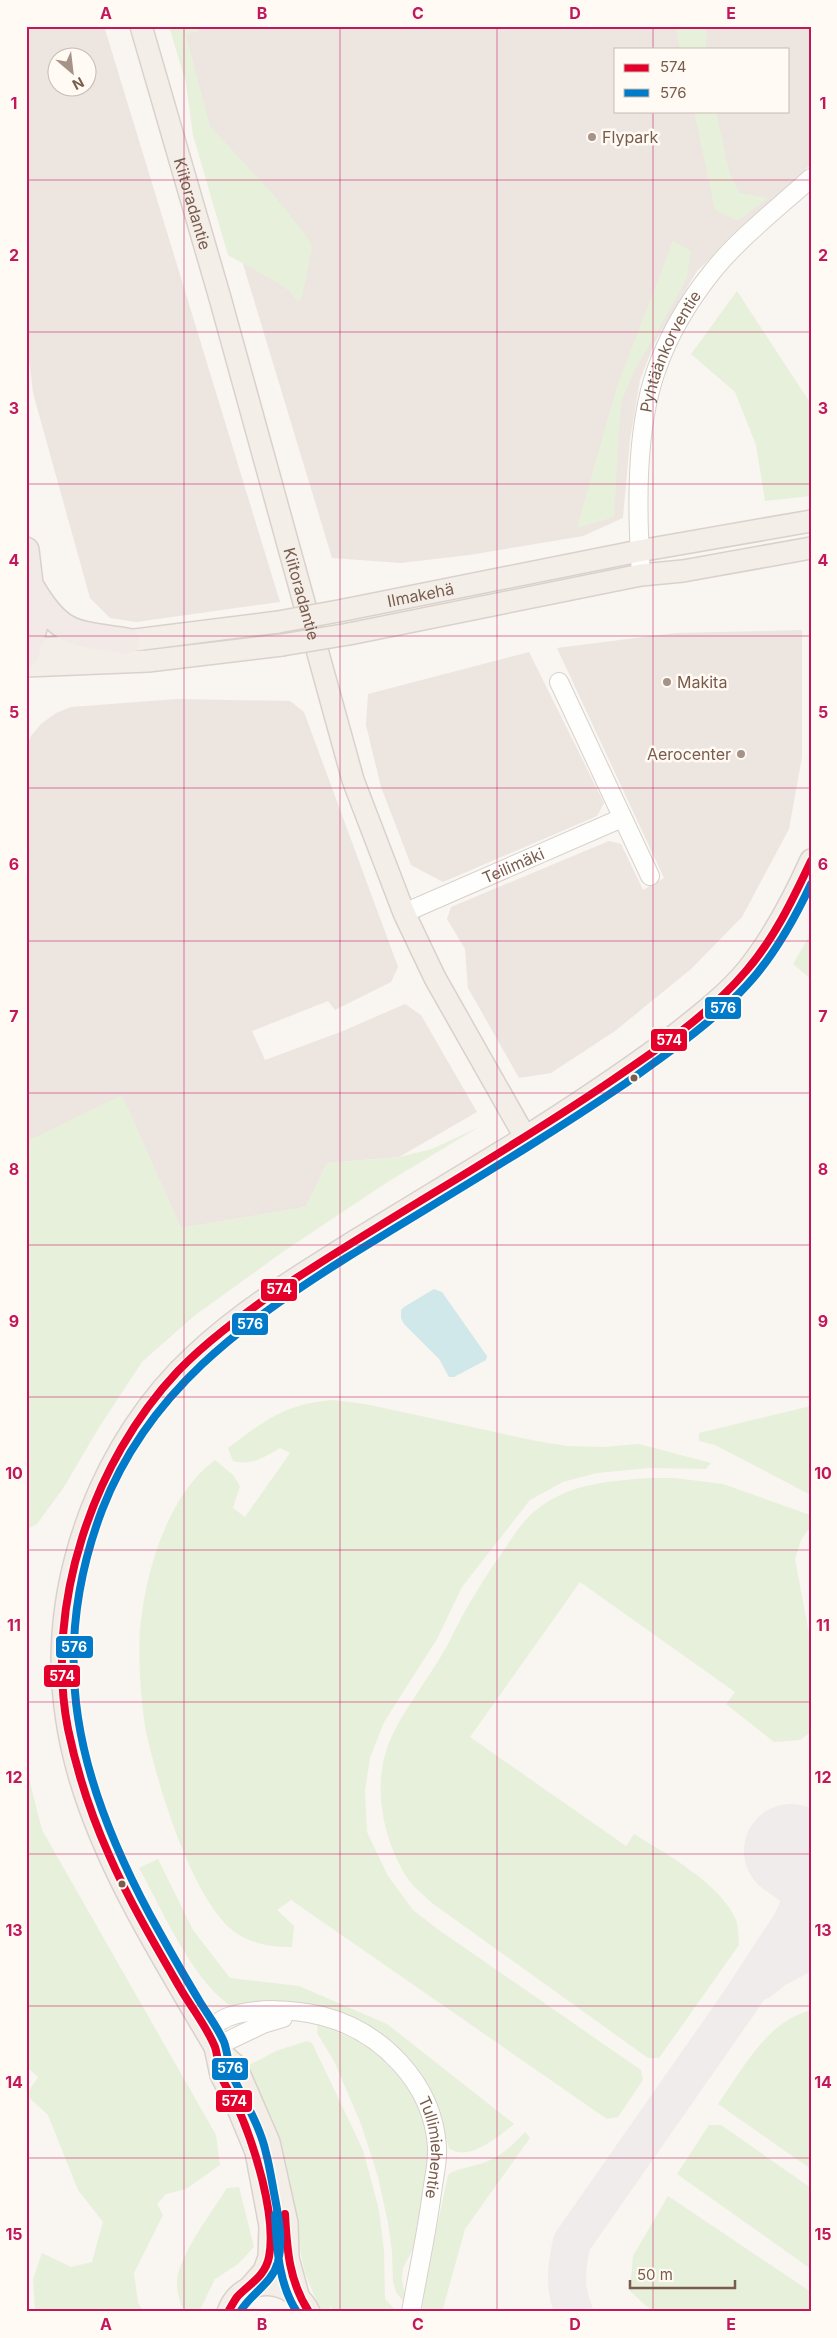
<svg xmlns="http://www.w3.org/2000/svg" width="837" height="2338" viewBox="0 0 837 2338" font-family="Inter,sans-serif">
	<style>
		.industrial { fill: #ede5e0; fill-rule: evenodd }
		.green { fill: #e7f0db }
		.water { fill: #d0e8ea }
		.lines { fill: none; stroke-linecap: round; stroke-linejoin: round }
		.taxiway { stroke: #f0ecec; stroke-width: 38 }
		.runway { stroke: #f0ecec; stroke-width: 94 }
		.minor-casing { stroke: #d7d1cb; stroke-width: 20 }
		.major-casing { stroke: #dad1cc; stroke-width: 24 }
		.highway-casing { stroke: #dad1cc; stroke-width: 28 }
		.minor { stroke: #fefefd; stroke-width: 18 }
		.major { stroke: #f3eee8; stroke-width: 21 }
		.highway { stroke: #f2eae7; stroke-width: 25 }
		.major-bridge-casing { stroke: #dad1cc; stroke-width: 24; stroke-linecap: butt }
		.major-bridge { stroke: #f3eee8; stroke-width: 21 }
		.bus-1-casing { stroke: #fffaf3; stroke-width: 11 }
		.bus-2-casing { stroke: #fffaf3; stroke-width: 11 }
		.bus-1 { stroke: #e4002b; stroke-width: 8 }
		.bus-2 { stroke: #007ac9; stroke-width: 8 }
		.grid { fill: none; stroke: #c2185b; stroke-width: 1; stroke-opacity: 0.55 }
		.poi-dot { fill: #a69286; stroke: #fffaf3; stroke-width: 2 }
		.bus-dot { fill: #7a5c4d; stroke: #fffaf3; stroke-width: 2 }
		.labels { text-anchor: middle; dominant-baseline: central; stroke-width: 5; stroke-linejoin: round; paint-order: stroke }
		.poi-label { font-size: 16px; fill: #7a5c4d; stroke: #fffaf3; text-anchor: start }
		.street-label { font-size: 16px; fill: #7a5c4d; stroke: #fffaf3 }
		.line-badge { stroke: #fffaf3; stroke-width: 2 }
		.badge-label { font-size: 14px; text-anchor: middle; font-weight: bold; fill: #fff }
		.neatline { fill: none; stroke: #c2185b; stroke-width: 2 }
		.grid-label { font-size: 16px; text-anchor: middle; font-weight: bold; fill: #c2185b }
	</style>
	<rect width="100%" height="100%" fill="#f9f5f0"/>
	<!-- industrial -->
	<path class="industrial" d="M26,26H104L280,602L136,622L110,618L90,598L33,393L26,329ZM58,58H88V88H58Z
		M171,26H811V164L697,271L655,342L640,380L630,440L623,518L583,536L469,555L401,563L332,558ZM616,49H788V111H616Z
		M802,630V757L789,829L742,917L691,969L615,1031L551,1073L519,1078L468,988L465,949L447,919L451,907L609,841L621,844L643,890L664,878L557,648L675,633Z
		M529,652L604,803L597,816L443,882L411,865L381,787L366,725L368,694Z
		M177,699L290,701L304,712L398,967L391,982L335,1010L328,1001L252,1031L265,1060L343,1031L405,1004L421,1015L477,1112L399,1157L327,1163L306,1207L181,1228L122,1096L26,1142V748L31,736L41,724L56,713L71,707Z"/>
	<!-- green -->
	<path class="green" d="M169,26H198L199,31L186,35L210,126L273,194L307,237L312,248L302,297L298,301L288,290L276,282L228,255L193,135L186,83Z
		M675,26H707L706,49H680Z
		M694,111H716L730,175L740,193L768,198L738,221L715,210Z
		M673,241L691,251L687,279L635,370L621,402L614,517L577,528L616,389Z
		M737,291L811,404V496L765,501L756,445L735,392L691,354Z
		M811,933V979L793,964Z
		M122,1095L181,1228L306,1207L327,1163L399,1157L432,1149L479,1127L386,1183L284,1251L194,1316L142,1362L98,1429L64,1487L37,1524L26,1530V1142Z
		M333,1400L365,1404L536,1441L567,1446L603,1447L639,1444L711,1463L706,1469L649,1468L597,1473L563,1482L530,1500L462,1587L437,1639L384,1722L370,1758L365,1791L367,1832L388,1876L413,1910L436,1928L641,2070L643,2080L618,2117L607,2119L291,1900L277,1910L294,1926L292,1947C271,1947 250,1944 232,1930C191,1896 157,1783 146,1731C141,1703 137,1649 141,1621C147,1567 169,1494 215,1460L234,1476L240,1486L233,1508L245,1517L290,1453L280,1448C264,1457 252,1466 233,1461L228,1448C266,1420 284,1404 333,1400Z
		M811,1406V1495L715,1445L699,1441V1433Z
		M648,1478H674L723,1484L810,1515L811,1526L801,1540L795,1559L811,1644V1732L800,1740L774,1742L726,1704L735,1692L580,1582L470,1737L626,1846L634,1834C665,1853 720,1884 735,1918C739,1925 738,1936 739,1945L659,2058H648L432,1903C424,1895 414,1888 408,1879C382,1839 371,1782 391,1738C406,1705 431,1676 448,1644C465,1609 482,1581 504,1550C514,1535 525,1517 540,1507C572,1483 611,1481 648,1478Z
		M26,1767L42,1830L216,2135L220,2165L186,2189L166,2194L157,2204L163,2215L134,2273L138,2303L144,2312L35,2311L33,2279L42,2253L71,2267L92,2262L103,2222L78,2190L48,2115L26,2095L38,2077L26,2066Z
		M158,1859L193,1930L230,1978L299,1986L387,2024L514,2124C500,2135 468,2163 449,2148C444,2132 441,2116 434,2101C413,2055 369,2013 317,2007C289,2004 258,2006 229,2005C190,1976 163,1911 139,1868Z
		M811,2010V2169L718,2104C744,2068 765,2023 811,2010Z
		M318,2024L368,2045L381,2056L399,2074L414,2097L424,2122L429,2148V2175L417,2241L403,2268L402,2280L405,2296L402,2300L396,2292L393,2281L392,2252L388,2223L378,2177L361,2124L334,2061L317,2033Z
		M307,2041L312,2043L363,2150L379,2210L384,2251L385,2299L397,2312H336L329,2306L331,2312H321L305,2273L297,2236L247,2068L249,2065L276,2051Z
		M709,2125H721L811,2188V2269L677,2174Z
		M525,2132L530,2138L465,2229L442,2312H422L427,2274L448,2175C459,2167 474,2167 486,2162C502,2155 513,2145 525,2132Z
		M239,2187L254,2247L238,2264L215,2279L201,2308L195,2312H185C179,2302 175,2286 178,2274C187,2244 210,2215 227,2188Z
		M668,2196L811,2292V2312H653L630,2291L633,2256Z"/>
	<!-- water -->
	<path class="water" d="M434,1289L442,1292L487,1356L486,1360L454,1377H449L439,1359L404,1324L401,1318V1310L404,1307Z"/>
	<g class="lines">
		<!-- taxiway -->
		<path class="taxiway" d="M760,1981L775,1969L811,1950
			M574,2312C564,2288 566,2267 572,2242L739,2003L792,1922L811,1878"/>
		<!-- runway -->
		<path class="runway" d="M791,1851L811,1865"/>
		<defs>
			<g id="minor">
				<path id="s1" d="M641,575C637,512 635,431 656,371C668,336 688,302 712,272C738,239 779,207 811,178"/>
				<path d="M559,682L650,876"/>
				<path id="s2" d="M404,913L622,818"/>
				<path id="s3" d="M205,2031C213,2026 220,2020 228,2017C256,2007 294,2009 322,2016C381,2031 433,2083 437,2147C438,2162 434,2177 432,2192C427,2232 418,2272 411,2312"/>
				<path d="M215,2047L263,2024L283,2018"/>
			</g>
			<g id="major">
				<path id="s4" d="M141,26L220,298L353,780L404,913L435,978L525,1137"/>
				<path id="s5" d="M344,610L639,551L811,521"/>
				<path d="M349,634L641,575L683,571L811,548"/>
				<path d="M26,649L104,646L127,641L278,622"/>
				<path d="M26,666L148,661L282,645"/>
				<path d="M215,2047L221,2075L236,2104L256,2152L270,2226L269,2257L264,2271L249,2288"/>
				<path d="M298,2295L288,2258L287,2223L269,2142L236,2066L215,2047C112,1872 11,1721 91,1511C113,1454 149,1397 195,1355C243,1310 299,1276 355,1241C408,1209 462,1176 516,1143C567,1111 617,1078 666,1042C694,1020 725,997 748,969C774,936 794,898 811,860"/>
				<path d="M228,2312C242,2273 293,2278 309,2312"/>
			</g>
			<path id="highway" d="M26,550L35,625L26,654
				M32,588C61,637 75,633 127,641"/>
		</defs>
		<!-- minor casing -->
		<use href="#minor" class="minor-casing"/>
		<!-- major casing -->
		<use href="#major" class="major-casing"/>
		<!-- highway casing -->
		<use href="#highway" class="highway-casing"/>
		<!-- minor -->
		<use href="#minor" class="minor"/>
		<!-- major -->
		<use href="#major" class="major"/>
		<!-- highway -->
		<use href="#highway" class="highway"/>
		<defs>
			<path id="major-bridge" d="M278,622L344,610
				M282,645L349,634"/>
		</defs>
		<!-- major-bridge casing -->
		<use href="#major-bridge" class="major-bridge-casing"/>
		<!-- major-bridge -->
		<use href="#major-bridge" class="major-bridge"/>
		<defs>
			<path id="bus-1" d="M285,2214C287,2250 289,2281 309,2312
				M228,2312C231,2307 234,2301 237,2297C249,2284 265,2277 269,2257C277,2216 254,2144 237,2106C232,2096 225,2086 221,2076C218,2067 218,2056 215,2047C207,2027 191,2007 180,1988C155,1945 129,1901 109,1855C91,1815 77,1772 68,1729C44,1606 93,1461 178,1371C206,1342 239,1318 272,1294C380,1222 494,1160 602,1087C652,1053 706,1018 746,971C774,939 793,899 811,861"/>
			<path id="bus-2" d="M275,2215C277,2248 278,2283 297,2312
				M240,2312C251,2293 272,2284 278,2262C283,2241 279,2219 275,2198C272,2183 270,2168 266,2153C260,2126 245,2102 233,2077C228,2066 228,2053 224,2042C218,2028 208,2015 200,2002C183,1974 166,1944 150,1915C78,1781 46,1658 102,1510C148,1391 242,1324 346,1258C440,1200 535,1145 626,1083C668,1053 712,1023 747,985C774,956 794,920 811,884"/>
		</defs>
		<!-- bus-1 casing -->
		<use href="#bus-1" class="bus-1-casing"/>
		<!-- bus-2 casing -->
		<use href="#bus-2" class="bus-2-casing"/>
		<!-- bus-1 -->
		<use href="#bus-1" class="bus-1"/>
		<!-- bus-2 -->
		<use href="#bus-2" class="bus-2"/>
	</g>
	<!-- grid -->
	<path class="grid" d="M184,26V2312M340,26V2312M497,26V2312M653,26V49M653,111V2312M26,180H811M26,332H811M26,484H811M26,636H811M26,788H811M26,941H811M26,1093H811M26,1245H811M26,1397H811M26,1550H811M26,1702H811M26,1854H811M26,2006H811M26,2158H811"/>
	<!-- markers -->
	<g class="poi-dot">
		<circle cx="592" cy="137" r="5"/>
		<circle cx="667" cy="682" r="5"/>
		<circle cx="741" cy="754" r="5"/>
	</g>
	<g class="bus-dot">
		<circle cx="634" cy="1078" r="4.5"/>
		<circle cx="122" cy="1884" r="4.5"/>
	</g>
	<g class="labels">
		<!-- poi labels -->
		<g class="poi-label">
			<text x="602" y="137">Flypark</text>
			<text x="677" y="682">Makita</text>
			<text x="731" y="754" text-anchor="end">Aerocenter</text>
		</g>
		<!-- street labels -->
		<g class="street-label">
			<text stroke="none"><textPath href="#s4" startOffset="185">Kiitoradantie</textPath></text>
			<text stroke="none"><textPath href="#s1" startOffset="229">Pyhtäänkorventie</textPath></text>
			<text stroke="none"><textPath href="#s4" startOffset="590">Kiitoradantie</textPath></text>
			<text stroke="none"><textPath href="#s5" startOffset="78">Ilmakehä</textPath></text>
			<text stroke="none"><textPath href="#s2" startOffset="119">Teilimäki</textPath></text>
			<text stroke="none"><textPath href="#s3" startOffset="308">Tullimiehentie</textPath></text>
		</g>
	</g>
	<g class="line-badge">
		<rect x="704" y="996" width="38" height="24" rx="5" fill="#007ac9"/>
		<rect x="650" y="1028" width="38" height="24" rx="5" fill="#e4002b"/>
		<rect x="260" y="1278" width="38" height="24" rx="5" fill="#e4002b"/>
		<rect x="231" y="1312" width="38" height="24" rx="5" fill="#007ac9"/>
		<rect x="55" y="1635" width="39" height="24" rx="5" fill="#007ac9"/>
		<rect x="43" y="1664" width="38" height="24" rx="5" fill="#e4002b"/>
		<rect x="211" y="2057" width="38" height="24" rx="5" fill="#007ac9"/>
		<rect x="215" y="2089" width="38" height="24" rx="5" fill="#e4002b"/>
	</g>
	<g class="badge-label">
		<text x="723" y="1013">576</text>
		<text x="669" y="1045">574</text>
		<text x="279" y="1294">574</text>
		<text x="250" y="1329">576</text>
		<text x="74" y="1652">576</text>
		<text x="62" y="1681">574</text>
		<text x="230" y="2073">576</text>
		<text x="234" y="2106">574</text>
	</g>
	<!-- border -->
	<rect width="837" height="2338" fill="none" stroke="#fffaf3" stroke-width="55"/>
	<!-- legend -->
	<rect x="614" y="48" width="175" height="65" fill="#fffaf3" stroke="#cabbb1"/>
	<rect x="624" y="64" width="25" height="8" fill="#e4002b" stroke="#cabbb1"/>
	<text x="660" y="72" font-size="15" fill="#7a5c4d">574</text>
	<rect x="624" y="89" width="25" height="8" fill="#007ac9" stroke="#cabbb1"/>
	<text x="660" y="98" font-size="15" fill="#7a5c4d">576</text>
	<!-- north arrow -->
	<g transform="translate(72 72) rotate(152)"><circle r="24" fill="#fffaf3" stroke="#cabbb1"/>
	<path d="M0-4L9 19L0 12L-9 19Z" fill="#a69286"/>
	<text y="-8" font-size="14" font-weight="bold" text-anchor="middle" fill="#7a5c4d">N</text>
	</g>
	<!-- scale -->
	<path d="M630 2280v8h105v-8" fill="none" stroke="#7a5c4d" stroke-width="2.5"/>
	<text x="637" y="2280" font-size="15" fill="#7a5c4d" stroke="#fffaf3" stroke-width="4" paint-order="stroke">50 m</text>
	<rect x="28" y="28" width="782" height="2282" class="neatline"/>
	<g class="grid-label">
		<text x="106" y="19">A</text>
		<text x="262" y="19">B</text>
		<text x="418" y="19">C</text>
		<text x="575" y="19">D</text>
		<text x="731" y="19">E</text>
		<text x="14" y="109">1</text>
		<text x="823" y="109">1</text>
		<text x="14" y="261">2</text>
		<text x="823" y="261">2</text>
		<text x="14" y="414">3</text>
		<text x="823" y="414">3</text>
		<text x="14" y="566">4</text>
		<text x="823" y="566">4</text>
		<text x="14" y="718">5</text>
		<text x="823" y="718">5</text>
		<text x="14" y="870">6</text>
		<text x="823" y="870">6</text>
		<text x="14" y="1022">7</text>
		<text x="823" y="1022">7</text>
		<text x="14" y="1175">8</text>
		<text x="823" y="1175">8</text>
		<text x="14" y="1327">9</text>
		<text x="823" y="1327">9</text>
		<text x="14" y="1479">10</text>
		<text x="823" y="1479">10</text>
		<text x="14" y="1631">11</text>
		<text x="823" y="1631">11</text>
		<text x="14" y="1783">12</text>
		<text x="823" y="1783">12</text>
		<text x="14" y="1936">13</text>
		<text x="823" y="1936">13</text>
		<text x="14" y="2088">14</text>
		<text x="823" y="2088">14</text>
		<text x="14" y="2240">15</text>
		<text x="823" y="2240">15</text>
		<text x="106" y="2330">A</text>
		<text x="262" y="2330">B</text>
		<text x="418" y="2330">C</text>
		<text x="575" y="2330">D</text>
		<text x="731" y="2330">E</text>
	</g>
</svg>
